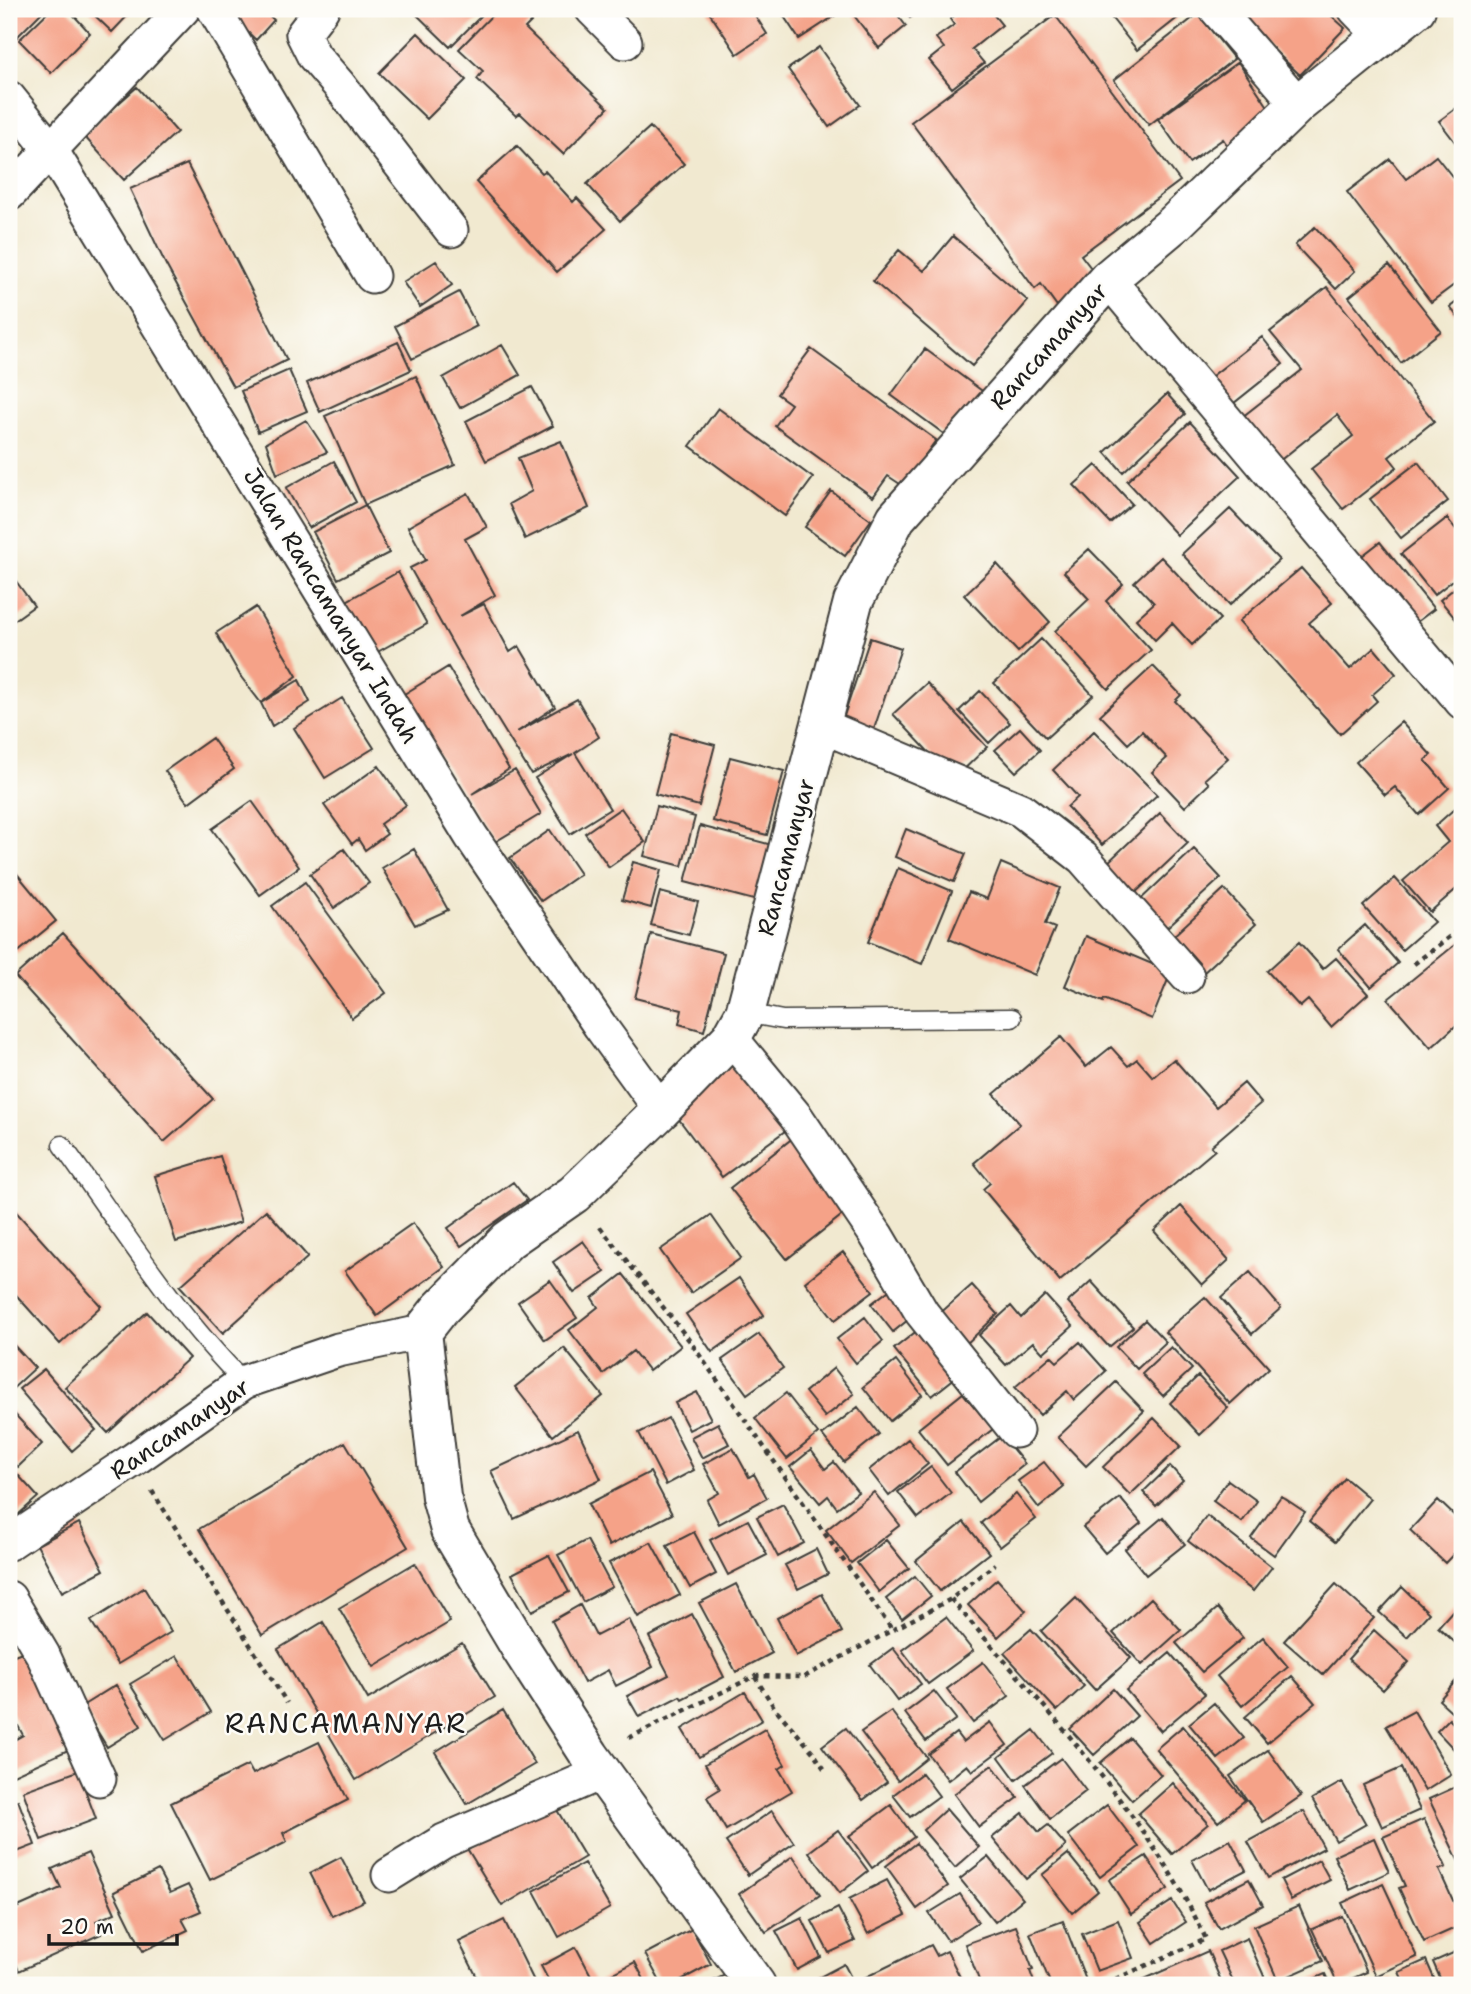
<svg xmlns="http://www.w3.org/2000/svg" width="1471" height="1994" viewBox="0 0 1471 1994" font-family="'Shantell Sans',sans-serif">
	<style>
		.building { fill: #f5a288 }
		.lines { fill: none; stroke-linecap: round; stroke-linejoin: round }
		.lane-casing { stroke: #3c3b37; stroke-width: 21 }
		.street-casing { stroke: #3c3b37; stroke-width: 37 }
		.secondary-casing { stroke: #3c3b37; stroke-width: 42 }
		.path { stroke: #3c3b37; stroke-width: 4.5; stroke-dasharray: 5 5; stroke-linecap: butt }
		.lane { stroke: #fff; stroke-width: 18 }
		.street { stroke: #fff; stroke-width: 33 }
		.secondary { stroke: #fff; stroke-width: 38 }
		.labels { text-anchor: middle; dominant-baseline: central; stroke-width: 5; stroke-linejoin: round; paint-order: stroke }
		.street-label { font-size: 24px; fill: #1c1c1c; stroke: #fdfcf7 }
		.quarter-label { font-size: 28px; letter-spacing: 2px; fill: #1c1c1c; stroke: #fdfcf7 }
	</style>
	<rect width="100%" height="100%" fill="#fdfcf7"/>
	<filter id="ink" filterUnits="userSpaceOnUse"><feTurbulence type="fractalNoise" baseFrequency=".0143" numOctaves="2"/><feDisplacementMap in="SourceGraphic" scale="14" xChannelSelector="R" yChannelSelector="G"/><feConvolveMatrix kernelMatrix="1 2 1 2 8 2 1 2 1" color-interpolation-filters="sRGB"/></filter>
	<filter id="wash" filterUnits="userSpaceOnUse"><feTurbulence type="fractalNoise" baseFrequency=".00686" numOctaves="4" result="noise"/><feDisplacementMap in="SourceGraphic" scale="28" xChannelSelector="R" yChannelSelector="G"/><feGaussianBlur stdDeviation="1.57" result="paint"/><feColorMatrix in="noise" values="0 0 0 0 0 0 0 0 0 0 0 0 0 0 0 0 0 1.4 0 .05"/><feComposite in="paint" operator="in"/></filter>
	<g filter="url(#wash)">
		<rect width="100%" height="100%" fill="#f1e9d0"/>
		<g id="blocks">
			<!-- building -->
			<path class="building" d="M9,9H45L14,40L9,35Z
				M51,9H68L90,33L51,73L19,40Z
				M88,9H134L112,32Z
				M224,9H262L274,20L256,40Z
				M415,9H488L450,47L413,11Z
				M498,9H517L531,22L525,28L608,108L563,154L520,113L516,116L477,79L483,71L459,49Z
				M707,9H751L767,34L737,54Z
				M779,9H831L836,15L799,39Z
				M849,9H893L906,26L879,48Z
				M902,9H922L910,18Z
				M963,9H989L1002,25L972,49L984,63L952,88L929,60L944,48L936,38L954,25L950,19Z
				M1092,9H1109L1099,17Z
				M1119,9H1175L1180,16L1137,50L1110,16Z
				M1254,9H1324L1345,28L1300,75L1243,20Z
				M1198,14L1234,59L1149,125L1114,80Z
				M1055,15L1180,181L1081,255L1097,276L1057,306L1041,284L1035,289L911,122Z
				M418,33L466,80L427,119L379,73Z
				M819,47L860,105L829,127L788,69Z
				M1238,62L1277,120L1236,158L1223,139L1189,163L1158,119Z
				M137,87L177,132L124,180L83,135Z
				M1462,104V151L1439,121Z
				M650,127L684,164L620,221L587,184Z
				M517,146L542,173L545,171L573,202L577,198L606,229L557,272L476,182Z
				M1436,156L1462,189V279L1431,302L1347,192L1390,159L1406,179Z
				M187,164L287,360L233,387L166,265L130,189Z
				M1315,227L1355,271L1336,289L1295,245Z
				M953,236L1028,301L972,366L873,281L899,250L924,271Z
				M436,261L452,285L420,307L403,282Z
				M1389,265L1441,331L1401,363L1349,297Z
				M1327,287L1434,421L1389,457L1397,467L1343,509L1311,469L1353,436L1337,415L1273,466L1237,421L1302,370L1270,332Z
				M459,292L477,326L412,359L395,326Z
				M1462,298V323L1450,307Z
				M1262,337L1283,364L1229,407L1207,380Z
				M398,342L411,370L320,412L307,383Z
				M502,345L520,375L460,408L443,378Z
				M811,349L936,440L903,486L888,476L873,497L775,426L791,404L777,394Z
				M925,349L989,396L955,442L891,395Z
				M289,370L307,411L258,432L241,391Z
				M416,376L455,465L365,505L325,416Z
				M532,387L553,426L486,461L466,421Z
				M1167,394L1185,414L1123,472L1105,452Z
				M718,408L813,478L785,516L690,446Z
				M306,420L327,452L277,474L266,443Z
				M1190,422L1240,476L1177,535L1127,481Z
				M561,441L589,508L525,539L509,504L532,491L518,458Z
				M334,461L356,502L309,528L286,488Z
				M1418,462L1448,501L1401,538L1370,499Z
				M1096,465L1132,504L1110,523L1074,485Z
				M831,491L871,520L845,556L805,527Z
				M468,493L487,527L465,539L495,595L460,616L484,604L510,652L519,646L555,707L517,732L577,699L599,737L575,753L610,809L570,834L535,778L573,754L531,774L470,675L410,568L426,560L408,527Z
				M365,505L389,553L338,579L313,532Z
				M1230,509L1279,560L1230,605L1182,554Z
				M1447,518L1462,537V573L1434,595L1401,554Z
				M1380,542L1434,609L1406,630L1353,563Z
				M1089,549L1123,584L1106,601L1151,650L1108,689L1055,631L1089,599L1064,572Z
				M1161,557L1220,619L1192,645L1172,623L1155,640L1136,619L1154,603L1134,582Z
				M997,564L1050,622L1018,652L964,595Z
				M1301,568L1332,603L1309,623L1350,669L1374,648L1396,674L1372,695L1377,701L1340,734L1239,621Z
				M398,572L427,624L374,654L345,602Z
				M13,577L34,606L9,624V580Z
				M1462,582V627L1440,600Z
				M256,607L297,676L261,703L299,680L310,702L272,726L261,703L241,677L216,633Z
				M870,638L901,648L871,738L840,728Z
				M1041,639L1093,695L1046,738L994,683Z
				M1153,666L1181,695L1175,701L1228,758L1205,779L1209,784L1185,807L1152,772L1167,758L1142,731L1128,744L1100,715Z
				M448,667L509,769L472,794L515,770L541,814L495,842L401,696Z
				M927,683L987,747L954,779L893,714Z
				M980,691L1010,723L989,743L959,711Z
				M342,698L374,748L325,778L294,728Z
				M1401,722L1431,755L1425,760L1449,788L1419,815L1395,787L1385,795L1356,762Z
				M1020,728L1040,750L1016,772L995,750Z
				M1094,731L1157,795L1102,845L1067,807L1078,797L1053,770Z
				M671,733L715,745L699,806L655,794Z
				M212,738L234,769L188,803L165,771Z
				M730,757L784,771L767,835L713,821Z
				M379,766L406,805L380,824L387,834L365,850L358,839L352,844L324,805Z
				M252,801L299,867L260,895L212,829Z
				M1462,802V884L1430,912L1403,881L1448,842L1435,826Z
				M657,806L695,817L682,866L644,856Z
				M621,808L645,842L609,867L585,833Z
				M1160,813L1188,843L1132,896L1104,866Z
				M700,826L783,848L769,904L685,882Z
				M906,829L966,854L954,882L895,857Z
				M550,830L580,874L541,901L510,858Z
				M344,849L369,883L334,908L310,874Z
				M414,849L448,910L415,925L382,868Z
				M1194,849L1221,878L1165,929L1139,901Z
				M633,862L661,870L651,908L622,900Z
				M1001,863L1060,888L1045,924L1055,928L1035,975L949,939L969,892L987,899Z
				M898,868L952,891L922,964L868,942Z
				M13,869L56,921L17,953L9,943V872Z
				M1395,878L1434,922L1402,950L1363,906Z
				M305,882L386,993L352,1018L272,906Z
				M1224,889L1256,924L1202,974L1170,939Z
				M660,892L698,902L689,935L651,925Z
				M1365,925L1398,963L1371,987L1338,949Z
				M63,933L213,1099L164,1142L15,976Z
				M651,934L724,953L704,1031L679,1024L682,1010L635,998Z
				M1086,936L1171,972L1152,1019L1104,999L1103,1002L1065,986Z
				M1462,939V1020L1431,1048L1388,999Z
				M1299,942L1323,969L1336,958L1368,994L1331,1027L1308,1000L1300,1007L1267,971Z
				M1061,1037L1086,1067L1111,1047L1128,1066L1137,1059L1153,1077L1174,1059L1216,1107L1244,1083L1261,1103L1211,1146L1215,1150L1060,1281L983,1189L990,1183L974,1163L1020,1124L994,1094Z
				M738,1061L789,1128L722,1177L672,1110Z
				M794,1137L851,1208L787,1259L730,1188Z
				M220,1156L241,1222L176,1242L155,1176Z
				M513,1182L527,1200L461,1246L448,1228Z
				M9,1204L101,1306L60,1344L9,1287Z
				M1181,1206L1229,1260L1202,1285L1154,1231Z
				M266,1210L308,1257L223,1333L180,1286Z
				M711,1215L741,1258L691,1293L660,1250Z
				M413,1223L444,1267L377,1316L345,1271Z
				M583,1241L605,1272L574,1293L553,1262Z
				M843,1252L873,1291L835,1320L805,1282Z
				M1250,1272L1281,1308L1252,1334L1221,1298Z
				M623,1274L681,1346L649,1371L633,1351L603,1374L569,1330L598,1307L592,1298Z
				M739,1278L764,1315L712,1352L686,1314Z
				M550,1280L577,1318L545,1340L518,1302Z
				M1091,1281L1133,1327L1109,1347L1068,1302Z
				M972,1285L998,1314L964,1346L937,1316Z
				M892,1288L914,1315L893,1332L871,1304Z
				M1045,1295L1073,1326L1043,1353L1033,1342L1006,1365L979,1335L1011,1306L1021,1318Z
				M1205,1297L1269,1368L1230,1404L1165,1332Z
				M147,1312L189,1358L108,1433L65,1387Z
				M865,1317L883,1341L856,1363L837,1339Z
				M1145,1320L1166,1342L1137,1369L1116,1347Z
				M923,1326L961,1373L932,1396L894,1349Z
				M759,1334L783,1368L747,1394L722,1360Z
				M9,1340L35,1368L9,1392Z
				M1080,1342L1106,1371L1074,1400L1067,1391L1040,1415L1015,1387L1051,1356L1057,1362Z
				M1171,1347L1192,1369L1163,1396L1142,1374Z
				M564,1348L603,1396L553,1436L515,1387Z
				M896,1361L922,1395L890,1421L863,1387Z
				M834,1368L854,1394L825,1417L805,1392Z
				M44,1369L96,1430L72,1451L19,1389Z
				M1198,1376L1228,1408L1200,1435L1170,1403Z
				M1116,1382L1144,1411L1086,1466L1058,1437Z
				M697,1392L711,1419L689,1430L675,1403Z
				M786,1393L818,1434L787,1459L755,1418Z
				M963,1393L993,1429L947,1465L918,1429Z
				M858,1407L879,1434L844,1462L822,1435Z
				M9,1408L42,1444L18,1467L9,1457Z
				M668,1418L694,1470L666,1485L639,1433Z
				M1154,1418L1181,1446L1130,1495L1103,1467Z
				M718,1423L729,1444L702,1458L691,1437Z
				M578,1430L601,1479L514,1519L491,1471Z
				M1002,1436L1025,1464L978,1502L955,1472Z
				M908,1439L928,1464L889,1496L869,1470Z
				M345,1442L408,1547L262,1635L199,1529Z
				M733,1448L749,1477L754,1474L767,1498L719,1524L707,1500L719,1493L703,1464Z
				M811,1450L825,1469L834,1462L858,1492L837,1508L828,1496L820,1503L790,1467Z
				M1044,1462L1064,1487L1039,1508L1018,1481Z
				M9,1465L38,1497L9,1523Z
				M1170,1466L1183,1480L1156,1506L1143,1492Z
				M931,1467L951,1493L918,1518L898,1492Z
				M650,1472L672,1514L609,1546L588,1504Z
				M1345,1478L1370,1499L1335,1542L1309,1521Z
				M1228,1480L1257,1501L1242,1522L1213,1501Z
				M874,1492L900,1525L851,1563L826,1530Z
				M1016,1494L1036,1519L1000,1547L981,1523Z
				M1281,1496L1305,1512L1274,1555L1251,1538Z
				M1120,1498L1141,1523L1105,1553L1083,1527Z
				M1438,1500L1462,1523V1545L1445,1563L1410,1530Z
				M783,1504L804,1543L778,1557L757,1517Z
				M1207,1516L1272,1567L1253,1591L1188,1541Z
				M1163,1517L1185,1544L1146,1575L1125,1549Z
				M748,1520L767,1555L728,1575L710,1540Z
				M964,1522L989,1553L940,1591L916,1561Z
				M79,1523L104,1570L62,1592L37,1545Z
				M694,1532L716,1574L690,1588L667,1546Z
				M587,1540L612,1587L583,1602L558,1555Z
				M886,1540L909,1568L879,1592L857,1563Z
				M651,1542L680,1595L638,1617L609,1563Z
				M816,1549L828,1574L798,1589L785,1565Z
				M549,1555L569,1592L532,1611L512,1574Z
				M415,1563L450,1622L374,1667L339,1608Z
				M915,1576L931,1596L902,1619L886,1599Z
				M997,1579L1026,1611L998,1637L968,1605Z
				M736,1584L772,1653L736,1672L699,1603Z
				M1336,1584L1374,1618L1323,1675L1284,1641Z
				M1402,1587L1429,1613L1407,1637L1379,1612Z
				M144,1588L171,1632L118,1664L91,1621Z
				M822,1594L842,1632L796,1656L777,1618Z
				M1076,1598L1131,1658L1095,1690L1041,1631Z
				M1151,1598L1181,1630L1142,1665L1113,1633Z
				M1462,1600V1649L1438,1627Z
				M580,1605L596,1636L629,1619L653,1667L616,1686L608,1670L584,1683L552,1621Z
				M1218,1608L1243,1638L1202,1672L1176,1643Z
				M692,1614L724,1677L682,1699L680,1696L639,1717L627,1696L669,1675L649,1637Z
				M946,1617L973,1651L928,1684L902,1650Z
				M323,1622L368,1699L462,1643L495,1697L356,1780L278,1649Z
				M1031,1629L1084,1686L1057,1711L1004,1653Z
				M1374,1630L1409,1662L1383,1690L1348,1659Z
				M1263,1637L1288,1667L1242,1706L1217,1676Z
				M893,1648L921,1684L897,1701L870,1665Z
				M30,1649L77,1746L9,1777V1743L23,1735L9,1709V1657Z
				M1170,1653L1205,1694L1161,1731L1126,1690Z
				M177,1656L211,1712L165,1740L130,1684Z
				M983,1662L1009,1696L973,1723L947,1689Z
				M1462,1674V1721L1439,1700Z
				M1292,1676L1315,1703L1267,1743L1245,1717Z
				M116,1685L141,1726L107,1747L82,1706Z
				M1113,1689L1137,1716L1094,1755L1070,1729Z
				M934,1691L956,1719L926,1741L905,1713Z
				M745,1692L762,1720L699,1757L682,1729Z
				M1214,1703L1244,1738L1218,1759L1189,1724Z
				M503,1710L535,1764L467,1804L435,1752Z
				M891,1711L927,1758L898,1781L861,1732Z
				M1414,1711L1451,1775L1425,1791L1386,1726Z
				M1449,1719L1462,1732V1758L1437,1731Z
				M990,1722L1007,1745L972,1771L967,1765L948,1780L928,1754L956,1733L963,1742Z
				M1183,1726L1245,1800L1218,1822L1156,1749Z
				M846,1728L887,1782L863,1800L822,1746Z
				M765,1729L785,1765L779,1769L792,1791L726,1830L707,1797L720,1789L705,1764Z
				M1034,1730L1052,1753L1016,1780L999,1757Z
				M1130,1738L1161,1775L1132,1800L1100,1763Z
				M319,1742L348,1800L283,1833L287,1842L210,1880L171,1803L248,1765L253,1774Z
				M1268,1750L1301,1796L1263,1822L1230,1776Z
				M1061,1758L1086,1791L1050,1819L1025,1785Z
				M992,1765L1018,1798L979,1827L954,1794Z
				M1401,1768L1420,1810L1382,1827L1363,1785Z
				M78,1771L96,1819L41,1840L23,1791Z
				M922,1773L939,1796L910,1817L893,1795Z
				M1342,1782L1366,1824L1336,1841L1312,1799Z
				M1173,1783L1208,1824L1172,1854L1138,1814Z
				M1462,1784V1861L1459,1862L1429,1799Z
				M18,1800L35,1845L9,1855V1803Z
				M551,1800L585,1857L502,1906L468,1850Z
				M891,1805L914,1837L872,1868L849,1836Z
				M1107,1805L1139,1847L1100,1877L1068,1835Z
				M946,1809L979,1847L955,1868L923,1830Z
				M772,1811L794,1843L748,1875L726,1842Z
				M1304,1811L1324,1848L1268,1878L1248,1842Z
				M1023,1813L1039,1832L1048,1825L1066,1846L1026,1879L992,1838Z
				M1424,1819L1446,1867L1439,1870L1462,1920V1925L1424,1942L1399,1888L1405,1886L1383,1837Z
				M838,1830L868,1871L840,1893L809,1852Z
				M1374,1838L1389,1872L1350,1890L1334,1856Z
				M1230,1840L1246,1870L1208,1890L1192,1860Z
				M916,1843L948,1886L917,1909L886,1866Z
				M88,1853L115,1913L96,1921L101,1934L19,1971L9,1949V1911L61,1888L52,1869Z
				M1068,1854L1098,1891L1072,1913L1042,1875Z
				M793,1856L820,1895L766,1932L739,1894Z
				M1146,1856L1168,1889L1131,1914L1109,1880Z
				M341,1857L364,1901L332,1916L310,1873Z
				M988,1857L1023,1899L995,1922L960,1879Z
				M1319,1860L1330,1880L1291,1900L1281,1880Z
				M584,1863L610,1908L559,1937L534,1891Z
				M158,1870L170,1893L188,1885L201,1911L182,1919L188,1930L143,1951L114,1892Z
				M1249,1879L1263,1905L1219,1929L1204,1902Z
				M887,1880L906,1915L868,1934L849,1899Z
				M1383,1884L1417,1957L1376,1976L1342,1903Z
				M960,1894L978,1922L948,1941L929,1913Z
				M1172,1901L1186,1922L1154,1943L1140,1922Z
				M1299,1906L1323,1961L1278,1981L1254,1926Z
				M838,1908L855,1941L829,1953L812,1921Z
				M1342,1916L1367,1972L1338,1985L1312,1929Z
				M802,1918L821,1957L797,1970L776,1931Z
				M504,1920L536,1985H481L459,1942Z
				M1118,1920L1133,1958L1097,1971L1082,1934Z
				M1063,1921L1087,1983L1082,1985H1051L1030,1933Z
				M1016,1926L1033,1970L1030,1971L1035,1985H981L965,1944Z
				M692,1929L711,1964L672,1985H662L645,1954Z
				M1247,1938L1268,1985H1235L1219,1951Z
				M931,1945L937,1956L947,1951L964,1985H866L862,1979Z
				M576,1947L595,1983L635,1962L647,1985H551L541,1966Z
				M1462,1949V1985H1443L1433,1962Z
				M1208,1951L1223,1985H1142L1140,1981Z
				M1426,1960L1437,1985H1405L1399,1972Z
				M844,1964L855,1985H812L810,1982Z
				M9,1966L18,1985H9Z
				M729,1973L736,1985H705Z
				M1325,1974L1330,1985H1300Z
				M1392,1978L1396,1985H1375Z"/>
		</g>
	</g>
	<g filter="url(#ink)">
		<use href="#blocks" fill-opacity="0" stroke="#3c3b37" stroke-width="2"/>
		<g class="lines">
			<defs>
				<path id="lane" d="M745,1013L783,1020L1012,1018
					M62,1145C120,1225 174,1312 244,1382"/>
				<path id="street" d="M214,9L372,276
					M322,9L303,34L314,56L339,85L451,230
					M592,9L625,42
					M1216,9L1298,104
					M1355,9L1382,37
					M9,98L51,150L471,836L600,1026L661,1110
					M9,194L183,9
					M1108,279L1462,702
					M820,725L1021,810L1083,858L1187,976
					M731,1038L797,1118L876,1235L922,1313L1016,1431
					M9,1543L133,1460L244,1382L338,1350L422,1332
					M9,1598L43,1655L99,1779
					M389,1875L444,1841L603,1772"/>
				<path id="secondary" d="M756,1985L590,1756L521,1649L450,1530L441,1497L422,1332L440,1309L508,1240L574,1194L661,1110L731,1038L745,1013L853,602L896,518L1108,279L1175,223L1298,104L1416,9"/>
			</defs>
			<!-- lane casing -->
			<use href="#lane" class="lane-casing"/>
			<!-- street casing -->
			<use href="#street" class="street-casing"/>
			<!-- secondary casing -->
			<use href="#secondary" class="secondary-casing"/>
			<!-- path -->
			<path class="path" d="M1414,964L1462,927
				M600,1227L689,1340L893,1631
				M152,1491L287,1703
				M951,1599C1041,1705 1146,1812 1206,1939L1102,1985
				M755,1677L774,1707L813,1752L825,1770
				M629,1738L755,1676L804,1677L951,1599L995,1564"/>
			<!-- lane -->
			<use href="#lane" class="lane"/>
			<!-- street -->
			<use href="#street" class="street"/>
			<!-- secondary -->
			<use href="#secondary" class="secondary"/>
		</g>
	</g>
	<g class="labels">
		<!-- street labels -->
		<g class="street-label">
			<text transform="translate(1049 346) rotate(-48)">Rancamanyar</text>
			<text transform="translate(331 606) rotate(59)">Jalan Rancamanyar Indah</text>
			<text transform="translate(786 857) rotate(-75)">Rancamanyar</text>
			<text transform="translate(180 1429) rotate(-34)">Rancamanyar</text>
		</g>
		<!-- quarter labels -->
		<g class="quarter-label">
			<text x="346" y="1723">RANCAMANYAR</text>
		</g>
	</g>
	<!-- margin -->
	<rect width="1471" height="1994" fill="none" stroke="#fdfcf7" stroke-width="35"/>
	<!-- scale -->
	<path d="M49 1934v10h128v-10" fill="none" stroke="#1c1c1c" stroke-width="3.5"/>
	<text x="60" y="1934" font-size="21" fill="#1c1c1c" stroke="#fdfcf7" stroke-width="5" paint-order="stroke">20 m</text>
</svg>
